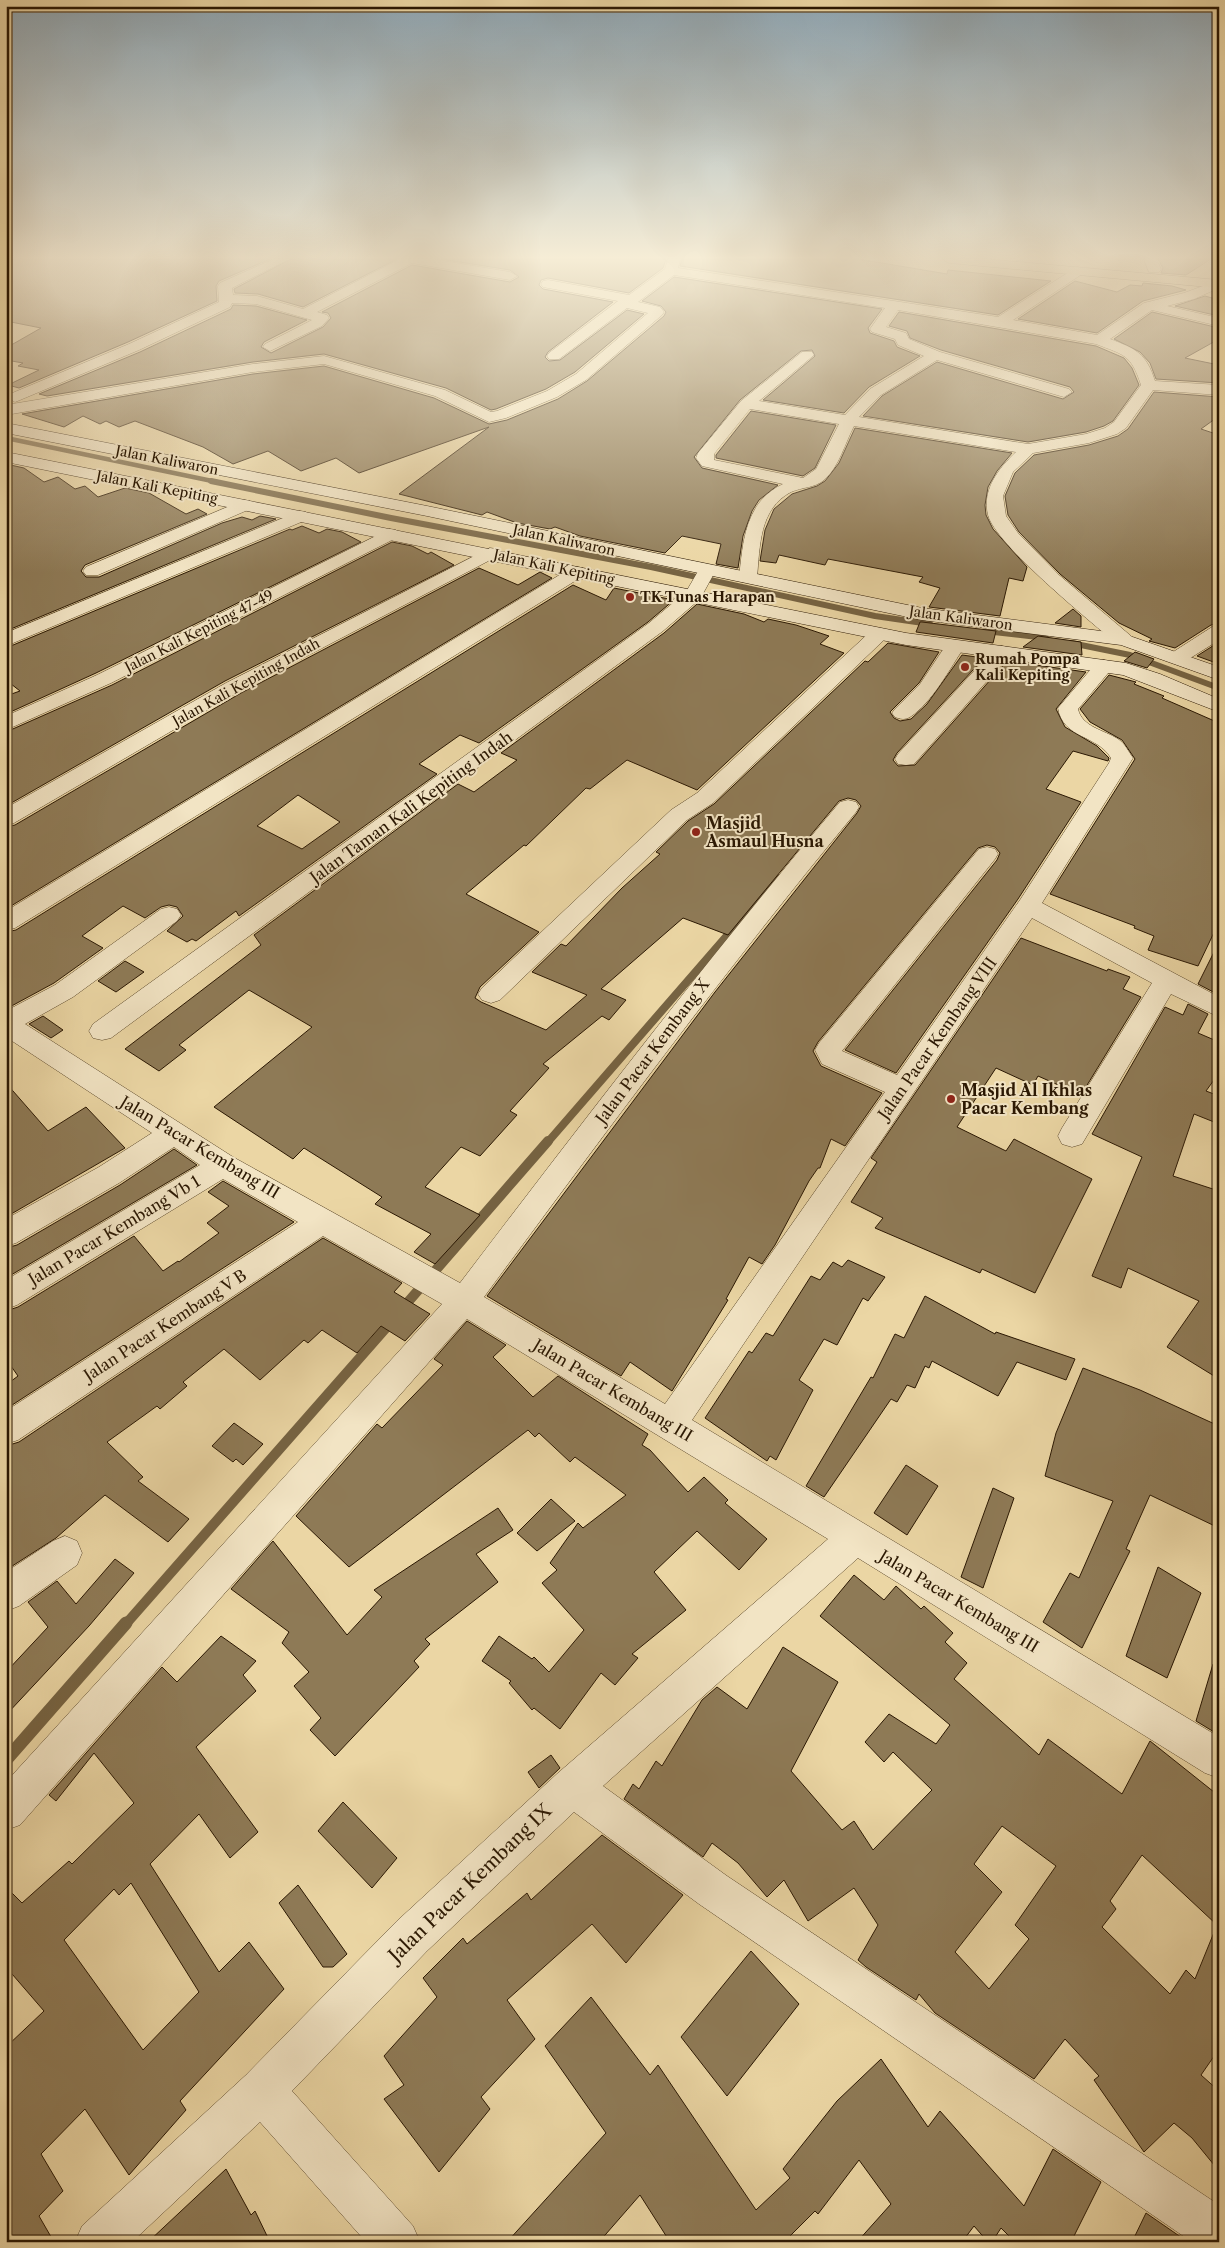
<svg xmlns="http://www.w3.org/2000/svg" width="1225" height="2248" viewBox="0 0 1225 2248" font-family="'Libre Caslon Text',serif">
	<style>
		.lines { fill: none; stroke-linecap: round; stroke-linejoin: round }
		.stream-far4 { stroke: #766342; stroke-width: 4.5 }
		.stream-far3 { stroke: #766342; stroke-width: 6 }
		.stream-far2 { stroke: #766342; stroke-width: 8 }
		.stream-far1 { stroke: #766342; stroke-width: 10 }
		.stream { stroke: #766342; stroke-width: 13 }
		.building { fill: #8e7a56; stroke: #2a1702; fill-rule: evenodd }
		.street-casing { stroke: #5a472a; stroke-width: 1 }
		.secondary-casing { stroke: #2a1702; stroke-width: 1 }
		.primary-casing { stroke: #2a1702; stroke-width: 1 }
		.street { fill: #f2e4c4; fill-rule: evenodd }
		.secondary { fill: #f2e4c4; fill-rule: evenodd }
		.primary { fill: #ebd6a4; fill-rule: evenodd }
		.poi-dot { fill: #8f2418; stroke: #f2e4c4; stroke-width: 2 }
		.labels { text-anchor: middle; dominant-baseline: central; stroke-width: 4; stroke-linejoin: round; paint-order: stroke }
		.far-street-label { font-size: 14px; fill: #2a1702; stroke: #f2e4c4 }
		.far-poi-label { font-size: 14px; font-weight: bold; fill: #2a1702; stroke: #f2e4c4; text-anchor: start }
		.street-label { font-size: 16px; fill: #2a1702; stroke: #f2e4c4 }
		.poi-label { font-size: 16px; font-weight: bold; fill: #2a1702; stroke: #f2e4c4; text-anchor: start }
		.near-street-label { font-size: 19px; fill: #2a1702; stroke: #f2e4c4 }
	</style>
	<rect width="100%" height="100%" fill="#ebd6a4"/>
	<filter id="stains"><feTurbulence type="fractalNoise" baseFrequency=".004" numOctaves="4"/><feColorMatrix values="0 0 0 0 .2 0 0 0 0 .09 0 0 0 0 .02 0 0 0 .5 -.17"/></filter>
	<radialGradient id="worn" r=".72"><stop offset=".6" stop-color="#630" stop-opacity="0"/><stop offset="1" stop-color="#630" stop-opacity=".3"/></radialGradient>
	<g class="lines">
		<!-- stream-far4 -->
		<path class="stream-far4" d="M6,438L217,482"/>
		<!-- stream-far3 -->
		<path class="stream-far3" d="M211,481L391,518L651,567L875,616L930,624
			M985,631L1046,638
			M1071,643L1130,655L1219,688"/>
		<!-- stream-far2 -->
		<path class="stream-far2" d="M547,1143L777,878"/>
		<!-- stream-far1 -->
		<path class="stream-far1" d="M401,1310L548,1141
			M125,1625L393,1320"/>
		<!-- stream -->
		<path class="stream" d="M6,1760L126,1623"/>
	</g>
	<!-- building -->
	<path class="building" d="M6,259H270L219,281L216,286L217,301L128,342L19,388L8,385L39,370L18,366L23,363L6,360V348L41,328L6,321Z
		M291,259H397L303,307L258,294L235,293L234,289Z
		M441,259H666L663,268L629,293L548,278L541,280L539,285L543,289L613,302L548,352L545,357L549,361L560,360L627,310L644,314L575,372L546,389L496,409L491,410L446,388L324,354L253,362L47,396L39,394L140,352L231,309L233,305L256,306L307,320L264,342L261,347L271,353L323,327L331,318L328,313L322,312L412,265L510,282L519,277L510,270Z
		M682,259H858L947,274L948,270L1051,281L998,315L680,266Z
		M1158,259H1211L1186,275L1161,273L1163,268Z
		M674,277L882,309L868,328L870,333L894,341L897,347L920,356L869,387L844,413L763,400L815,356L812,350L801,351L740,400L694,457L702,468L778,485L759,500L752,511L743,536L738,568L716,564L721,544L682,536L665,553L580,536L555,527L550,529L517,523L487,512L482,515L399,494L489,427L359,473L336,458L301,471L268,451L233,464L203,447L135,421L119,427L106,421L100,424L83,416L64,427L22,414L253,374L324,366L434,398L489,424L507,420L558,399L587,381L664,316L666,312L661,306L642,301Z
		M1075,281L1117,292L1130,285L1142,286L1143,283L1172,286L1186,290L1143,301L1097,333L1018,319Z
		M1205,296L1219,300V316L1175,306Z
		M899,312L1096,346L1124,358L1132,368L1139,385L1113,421L1104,426L1086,432L1028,442L863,416L882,396L937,362L1063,399L1074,392L1070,387L941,350L910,338L907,331L889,326Z
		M1152,312L1219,328V339L1185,358L1219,365V383L1156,379L1150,363L1140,352L1114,339Z
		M1154,392L1219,397V416L1201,429L1219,435V623L1211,625L1175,648L1149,641L1152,639L1119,623L1060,574L1019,532L1008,515L1005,496L1015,473L1034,455L1089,445L1118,436L1128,429Z
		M751,411L836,425L815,468L803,476L716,458V455Z
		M855,428L1012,453L997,471L988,487L985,505L986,515L993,529L1027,567L1023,581L1009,578L1000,616L929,607L940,588L919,582L923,577L828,559L825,565L779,555L776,563L760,561L765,530L774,509L792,494L817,486L825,481L839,463Z
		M6,464L24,468L44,482L58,477L75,489L85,486L98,497L125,488L149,493L186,514L198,509L207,514L85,565L81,571L86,577H99L222,523L242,517L252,520L260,516L276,519L6,631Z
		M302,526L319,533L327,529L342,532L361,542L96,673L6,714V696L20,691L6,680V648L290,529L292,530Z
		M392,542L412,546L428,554L431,552L454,565L225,681L6,806V732L112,685Z
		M479,568L518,585L540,572L552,578L6,909V827L15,825L241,693Z
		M573,585L606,600L614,588L674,600L648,622L479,743L460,735L419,764L437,774L239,916L236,911L196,941L192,939L187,942L167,931L183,916L177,907L169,905L161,907L145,918L123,906L82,936L103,948L54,983L6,1009V932L16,930ZM298,795L340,822L302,849L257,826Z
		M697,604L744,614L764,622L768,619L796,625L829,636L820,644L844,653L697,790L627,760L590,789L586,788L526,846L524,845L466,894L539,932L480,987L475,998L481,1002L546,1030L587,995L532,972L561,944L566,946L622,888L660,854L656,852L688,821L714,804L865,661L868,662L888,643L939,652L919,683L890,712L894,718L900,721L911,719L927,704L962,655L984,658L897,753L893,760L898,766L915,765L1007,661L1086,672L1056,709L1065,727L1097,746L1109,758L1108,761L1073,751L1046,789L1081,802L1018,899L896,1073L845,1050L997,860L1000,853L995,847L987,845L978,848L818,1042L813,1051L821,1066L882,1093L845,1146L831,1139L820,1168H818L809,1181L775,1245L762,1264L749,1257L726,1299L728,1300L672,1391L630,1362L621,1376L487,1296L715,992L857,813L861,806L856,800L848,798L839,801L728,935L683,918L601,989L626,1000L609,1020L602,1016L543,1064L549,1068L510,1111L517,1115L480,1156L461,1147L425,1187L480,1215L435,1264L414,1252L431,1234L375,1204L382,1197L304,1148L293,1159L214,1107L312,1027L249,990L179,1045L186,1050L159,1071L125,1049L261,945L254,935L458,784L474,792L517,760L501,753L664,633Z
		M1073,609L1081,616V627L1055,623Z
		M920,622H922L996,631L993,643L916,632Z
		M1038,636L1081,642L1082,655L1023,647Z
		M1219,642V664L1197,656Z
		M1135,652L1154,659L1147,668L1124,661Z
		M1109,675L1136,682L1134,684L1164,696L1162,698L1219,723V922L1198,966L1148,950L1154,936L1134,928L1135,926L1050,894L1135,759L1122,740L1090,722L1080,709Z
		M1021,938L1107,971L1108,969L1130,977L1123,989L1141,997L1081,1095L1038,1076L1033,1085L996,1068L957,1127L1006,1151L1014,1139L1092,1179L1035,1293L982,1269L980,1273L875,1228L883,1218L851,1202L877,1162L871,1158Z
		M1219,942V995L1198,984Z
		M125,961L144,972L116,992L98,981Z
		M1188,1004L1208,1014L1198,1033L1219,1042V1073L1206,1091L1219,1096V1124L1194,1114L1173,1176L1219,1191V1379L1167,1347L1199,1301L1128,1268L1121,1288L1092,1276L1142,1157L1092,1134L1165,1007L1183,1015Z
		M43,1016L63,1030L51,1038L29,1024Z
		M6,1083L48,1131L86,1107L125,1148L6,1217Z
		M174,1149L197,1165L6,1278V1248L17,1245L120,1185Z
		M223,1181L294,1222L6,1409V1385L18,1376L6,1359V1311L18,1307L134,1236L163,1271L178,1261L179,1262L219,1233L207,1223L229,1206L208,1192Z
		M323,1238L402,1283L394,1292L430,1314L405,1341L381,1326L357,1353L322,1330L308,1343L304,1340L260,1380L224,1349L183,1382L187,1386L160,1409L157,1406L107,1442L143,1477L138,1481L189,1519L168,1542L105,1495L56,1538L6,1570V1446L19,1442Z
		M848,1260L885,1277L868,1301L863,1298L837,1345L824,1339L799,1380L813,1390L776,1460L770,1456L767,1461L705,1418L749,1351L752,1353L766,1333L773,1336L811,1276L820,1280L833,1262L842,1267Z
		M925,1296L995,1334L996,1332L1075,1359L1066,1380L1017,1362L998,1396L932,1361L929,1368L925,1366L915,1388L907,1385L897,1402L891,1399L824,1497L806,1486L871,1377L873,1378L895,1334L904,1338Z
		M467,1321L506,1345L493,1357L533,1397L558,1376L648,1434L642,1445L650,1450L688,1492L704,1477L728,1500L725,1503L767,1539L739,1570L697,1531L654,1572L686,1610L632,1654L638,1658L615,1685L601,1673L560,1729L534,1708L532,1710L509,1683L511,1681L482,1661L499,1636L532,1659L534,1657L549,1672L584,1630L542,1583L557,1570L550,1563L578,1523L583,1528L626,1495L575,1457L570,1462L539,1433L535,1437L528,1430L349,1567L296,1516L377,1424L382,1428L443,1365L434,1359Z
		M1083,1368L1140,1390L1219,1426V1528L1150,1495L1126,1549L1130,1551L1082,1648L1043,1622L1070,1573L1079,1578L1113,1501L1045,1476L1056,1433Z
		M234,1423L263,1444L243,1465L236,1459L233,1462L212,1446Z
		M906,1465L938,1486L907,1535L874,1513Z
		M993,1488L1014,1498L983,1588L961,1577Z
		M551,1499L575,1521L537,1551L517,1533Z
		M498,1508L513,1530L476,1554L498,1582L425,1639L430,1644L414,1661L419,1667L335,1756L310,1730L321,1718L294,1686L309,1672L282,1643L289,1632L231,1589L273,1541L347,1635L382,1597L374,1590Z
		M115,1559L134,1573L89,1626L6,1715V1672L48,1627L28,1602L57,1581L76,1604Z
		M1158,1567L1201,1593L1167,1678L1126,1656Z
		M854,1575L884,1600L896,1586L921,1609L924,1606L953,1633L945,1642L967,1663L954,1679L1039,1755L1048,1739L1122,1794L1150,1741L1219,1796V2049L1201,2075L1219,2091V2171L1192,2138L1174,2123L1144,2152L1094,2080L1099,2076L1065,2039L1034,2079L935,2013L919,1994L916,2000L866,1967L858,1960L878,1925L854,1888L808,1921L784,1880L767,1897L738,1863L712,1843L703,1857L624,1799L633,1784L639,1789L656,1761L662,1766L702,1700L717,1687L747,1709L783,1647L838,1682L791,1771L842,1830L854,1821L873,1850L932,1790L893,1752L884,1762L865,1742L889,1714L936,1744L950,1725L820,1616ZM1002,1826L1056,1866L1015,1925L1029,1939L989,1989L955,1952L1002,1892L974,1864ZM1142,1855L1217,1925L1195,1979L1186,1970L1170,1994L1102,1927L1116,1909L1110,1901Z
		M221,1636L256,1661L243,1675L256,1691L196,1747L258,1832L230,1858L199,1814L150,1864L219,1972L249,1942L284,1989L180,2101L186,2110L129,2175L85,2109L41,2154L63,2191L39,2216L54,2242H6V2047L44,2011L6,1967V1887L22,1903L69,1861L72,1864L134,1803L94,1753L56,1801L49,1795L162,1667L177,1682ZM131,1883L199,1992L143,2050L64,1940L114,1889L119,1895Z
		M1213,1664L1219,1665V1735L1196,1721Z
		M551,1755L560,1768L539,1788L528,1772Z
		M343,1802L397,1858L372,1888L318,1831Z
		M602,1835L683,1895L626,1963L592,1924L507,2000L535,2039L481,2097L490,2109L439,2172L384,2099L404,2085L384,2056L437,1997L423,1978L463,1938L467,1944L527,1893L531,1900Z
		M298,1885L347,1954L333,1967H323L279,1903Z
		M751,1951L799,2004L727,2096L681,2037Z
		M591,1997L650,2075L658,2065L756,2210L790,2178L783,2169L837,2101L881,2059L928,2127L940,2111L1024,2206L1053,2149L1101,2182L1071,2242H1015L1001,2228L992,2242H988L974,2226L962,2242H857L891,2204L859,2160L818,2214L815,2211L784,2242H670L640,2195L599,2242H507L606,2133L545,2046Z
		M226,2169L251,2215L255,2211L270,2242H148Z
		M1146,2213L1188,2242H1132Z"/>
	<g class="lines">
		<defs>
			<path id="street" d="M274,259H289L232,288L233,295L257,296L303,309L400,259H432L510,272L517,276L510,280L412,263L317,312L327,315L329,318L322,326L270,351L263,347L265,344L312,320L256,304L232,303L230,307L139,350L20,400L15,402L7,397L10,394L129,344L219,302L218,286L220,283Z
				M668,259H680L678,268L998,317L1077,267L1082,268L1084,271L1082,274L1013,320L1097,335L1144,303L1184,293L1219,280V288L1194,299L1167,306L1219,318V326L1152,310L1110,339C1136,349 1146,353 1155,381L1219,385V395L1153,390L1126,428L1117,434L1089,443L1033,453L1013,472L1003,496L1006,516L1018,533L1059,575L1131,636L1134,640L1131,644H1117C1090,621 996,545 988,515C982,489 999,468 1016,452L854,426C845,443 839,467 824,480C815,488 802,487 791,492C759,509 760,546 757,578L754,582H742L739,578C743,541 745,502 783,484L702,466L696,458L698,453L741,401L802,352H812L814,355L759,401L845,415L870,389L924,356L898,345L895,339L872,332L870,329L885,308L674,275L638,302L660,307L664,312L662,315L586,380L557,397L506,418L489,422L435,396L324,364L253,372L6,415V405L253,364L324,356L445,390L491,412L497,411L547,391L576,374L648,313L627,308L559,359H549L547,356L549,353L618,301L543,287L541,284L543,281L548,280L629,295L665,269ZM898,310L1096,344C1124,355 1131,354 1141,385L1114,422L1105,428L1086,434L1028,444L859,417L881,395L937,360L1064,397L1072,392L1069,389L940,352L909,339L906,333L886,327ZM750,409L839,424L816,469L803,478L714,460V454Z
				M1144,259H1156L1161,269L1159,272H1149Z
				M244,500L250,501L253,505L250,509L98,575H86L83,571L86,567Z
				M300,511L306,512L309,516L306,520L6,646V633Z
				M390,529L396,530L399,534L396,538L111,683L6,730V716L97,675Z
				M490,548L496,549L499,553L496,557L240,691L14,823L6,825V808L226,683Z
				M707,565L713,566L716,570L700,599L663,631L111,1038L102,1040L93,1038L89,1031L93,1024L649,623L686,592L701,566Z
				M577,567L583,568L586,572L583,576L15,928L6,930V911L571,568Z
				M1219,625V640L1184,662H1170L1167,658L1170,654L1212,627Z
				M879,628L886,630L889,634L886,638L713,803L687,820L500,1000L491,1003L482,1000L478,994L482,988L671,810L697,793L872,630Z
				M955,640L962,642L965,646C950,668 932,703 910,717C905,720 900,719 895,717L892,713L895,709L920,684L948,642Z
				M1002,646L1009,648L1012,652L1009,656L914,764L906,765L898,764L895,759L898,754L995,648Z
				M1104,660L1111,662L1114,666L1078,709C1082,727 1104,730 1118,739C1125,744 1128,751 1133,758L1042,903L1219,997V1017L1171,994L1082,1144L1072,1147L1062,1144L1058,1136L1062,1128L1152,983L1032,918L692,1420L1219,1737V1778L1205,1773L858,1558L603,1786L727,1876L1219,2205V2242H1192L699,1904L574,1812L427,1951L292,2091L413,2226L420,2242H366L260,2122L132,2242H75L82,2226L246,2075L397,1921L558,1773L828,1539L467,1319L20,1825L6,1830V1782L442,1304L323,1236L18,1440L6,1444V1411L298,1222L223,1179L17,1305L6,1309V1280L200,1165L174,1147L119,1183L16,1243L6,1246V1219L99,1167L152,1133L6,1037V1011L55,985L161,909L169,907L177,909L181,915L177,921L73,997L25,1024L233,1157L460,1283C584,1120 708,958 840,802L848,800L856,802L859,807L856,812C726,969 605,1133 484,1297L665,1404L885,1092L822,1064L815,1050L819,1043L979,849L987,847L995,849L998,854L995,859L842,1051L897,1075L1020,900L1109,763L1111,758C1098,735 1063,739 1058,708L1097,662Z
				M65,1536L77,1541L82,1553L77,1565L19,1606L6,1611V1572L53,1541Z"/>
			<path id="secondary" d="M6,423L427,506L922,608L1124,634L1219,667V680L1121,645L922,620L427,516L6,433Z
				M6,452L906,633L1126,663L1160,674L1219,699V712L1123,675L906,645L6,462Z"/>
			<path id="primary" d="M943,259H986L1219,280V288L949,263Z"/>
		</defs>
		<!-- street casing -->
		<use href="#street" class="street-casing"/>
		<!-- secondary casing -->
		<use href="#secondary" class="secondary-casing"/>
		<!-- primary casing -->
		<use href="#primary" class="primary-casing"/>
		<!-- street -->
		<use href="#street" class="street"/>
		<!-- secondary -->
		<use href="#secondary" class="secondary"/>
		<!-- primary -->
		<use href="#primary" class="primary"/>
	</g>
	<!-- sky -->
	<linearGradient id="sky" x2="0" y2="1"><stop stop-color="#8fa8b7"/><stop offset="0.45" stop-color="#f6edd6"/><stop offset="1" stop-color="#f6edd6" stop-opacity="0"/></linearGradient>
	<rect width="1225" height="573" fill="url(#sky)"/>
	<!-- markers -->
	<g class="poi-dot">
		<circle cx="630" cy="597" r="5"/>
		<circle cx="965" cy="667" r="5"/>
		<circle cx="696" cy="832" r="5"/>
		<circle cx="951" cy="1099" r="5"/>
	</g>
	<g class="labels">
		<!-- far-street labels -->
		<g class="far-street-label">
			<text transform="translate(167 460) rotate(11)">Jalan Kaliwaron</text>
			<text transform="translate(157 487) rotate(11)">Jalan Kali Kepiting</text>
			<text transform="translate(564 540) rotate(12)">Jalan Kaliwaron</text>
			<text transform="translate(554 567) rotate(12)">Jalan Kali Kepiting</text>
			<text transform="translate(961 618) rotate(8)">Jalan Kaliwaron</text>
			<text transform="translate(199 631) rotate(-27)">Jalan Kali Kepiting 47-49</text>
			<text transform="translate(246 682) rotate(-29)">Jalan Kali Kepiting Indah</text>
		</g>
		<!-- far-poi labels -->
		<g class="far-poi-label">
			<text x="640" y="597">TK Tunas Harapan</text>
			<text x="975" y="659">Rumah Pompa<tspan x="975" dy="16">Kali Kepiting</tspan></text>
		</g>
		<!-- street labels -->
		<g class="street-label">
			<text transform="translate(411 807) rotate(-36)">Jalan Taman Kali Kepiting Indah</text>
			<text transform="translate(937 1038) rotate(-55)">Jalan Pacar Kembang VIII</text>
			<text transform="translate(652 1051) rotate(-53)">Jalan Pacar Kembang X</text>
			<text transform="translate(200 1147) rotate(31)">Jalan Pacar Kembang III</text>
			<text transform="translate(114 1230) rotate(-31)">Jalan Pacar Kembang Vb 1</text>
			<text transform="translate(165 1325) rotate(-33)">Jalan Pacar Kembang V B</text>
			<text transform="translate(613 1390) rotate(31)">Jalan Pacar Kembang III</text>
			<text transform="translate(959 1601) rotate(31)">Jalan Pacar Kembang III</text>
		</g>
		<!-- poi labels -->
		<g class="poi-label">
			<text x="706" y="823">Masjid<tspan x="706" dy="18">Asmaul Husna</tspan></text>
			<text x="961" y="1090">Masjid Al Ikhlas<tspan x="961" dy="18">Pacar Kembang</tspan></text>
		</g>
		<!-- near-street labels -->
		<g class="near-street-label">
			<text transform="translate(470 1883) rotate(-44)">Jalan Pacar Kembang IX</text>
		</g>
	</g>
	<!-- margin -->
	<rect width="1225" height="2248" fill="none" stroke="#ebd6a4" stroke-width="25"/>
	<rect x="8" y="8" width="1210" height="2233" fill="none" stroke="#2a1702" stroke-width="2.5"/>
	<rect x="12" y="12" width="1200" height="2223" fill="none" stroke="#2a1702"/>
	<rect width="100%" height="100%" filter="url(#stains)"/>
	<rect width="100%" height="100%" fill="url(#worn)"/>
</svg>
